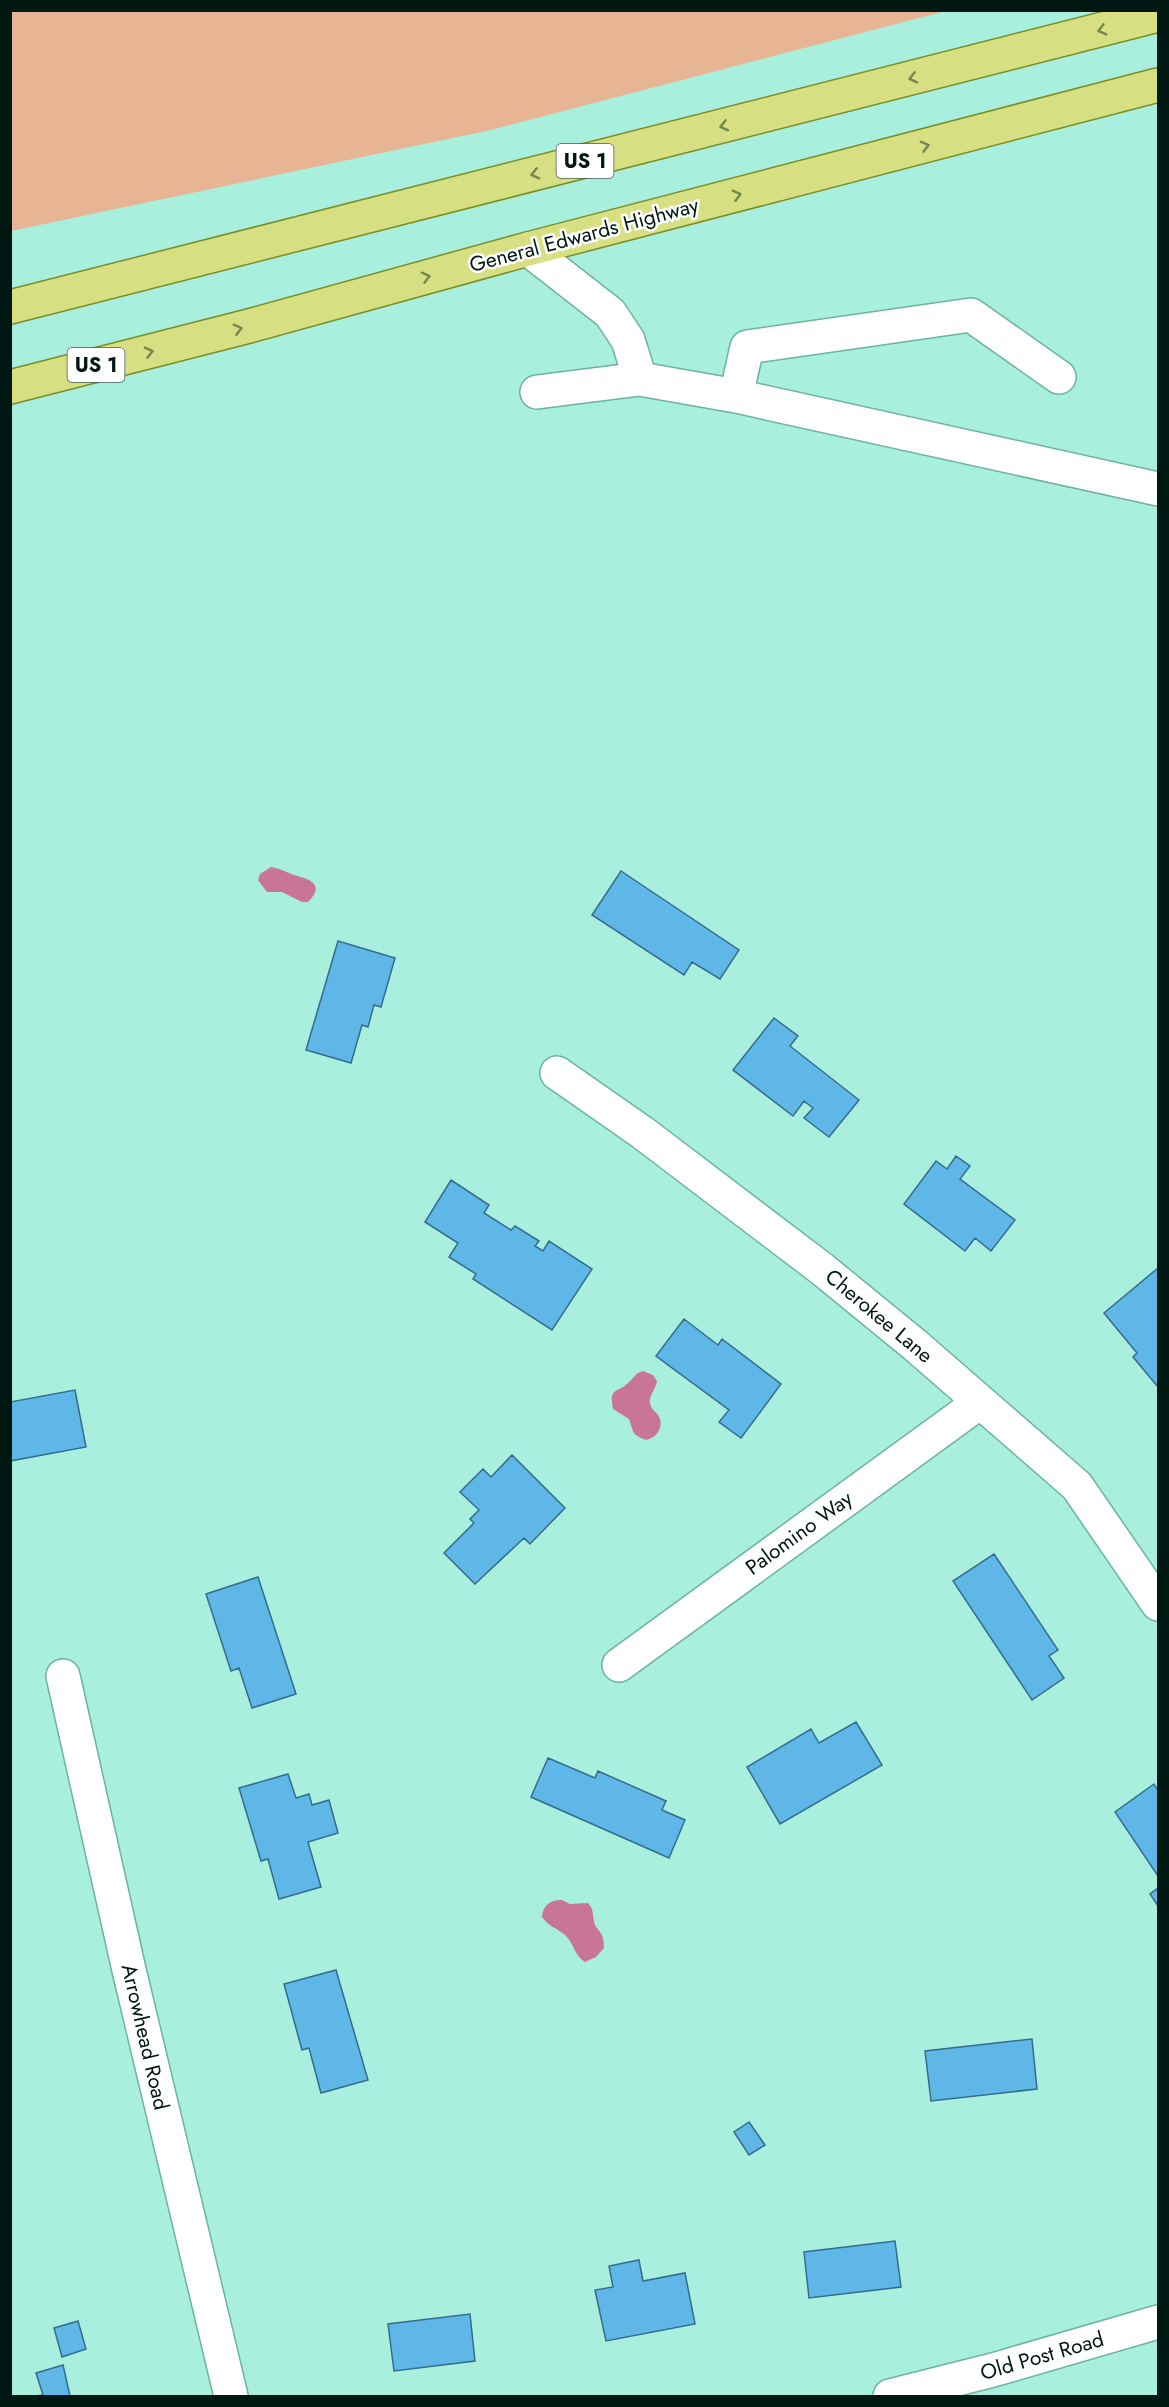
<svg xmlns="http://www.w3.org/2000/svg" width="1169" height="2407" viewBox="0 0 1169 2407" font-family="Jost,sans-serif">
	<style>
		.green { fill: #e7b593 }
		.water { fill: #c97596 }
		.building { fill: #5fb7e8; stroke: #356c8b; stroke-width: 1.5 }
		.lines { fill: none; stroke-linecap: round; stroke-linejoin: round }
		.minor-casing { stroke: #6db3a1; stroke-width: 36 }
		.major-casing { stroke: #7a8d26; stroke-width: 36 }
		.minor { stroke: #fff; stroke-width: 33 }
		.major { stroke: #d6e083; stroke-width: 33 }
		.oneway { stroke: #768650 }
		.labels { text-anchor: middle; dominant-baseline: central; stroke-width: 5; stroke-linejoin: round; paint-order: stroke }
		.shield { fill: #fff; stroke: #4c5d59; stroke-width: 1.5 }
		.shield-label { font-size: 20px; font-weight: bold; fill: #001812 }
		.street-label { font-size: 21px; fill: #001812; stroke: #fff }
	</style>
	<rect width="100%" height="100%" fill="#a8f0dd"/>
	<!-- green -->
	<path class="green" d="M11,10H946V11L491,130L11,231Z"/>
	<!-- water -->
	<path class="water" d="M271,867C279,868 286,872 294,875C309,879 326,884 308,902H302L282,892H267L258,880L260,874Z
		M643,1371L653,1375L657,1381C656,1389 649,1395 650,1403C651,1409 655,1411 658,1415C665,1426 657,1438 646,1440C631,1434 634,1433 629,1419L613,1409C609,1387 616,1394 628,1383C634,1378 635,1373 643,1371Z
		M562,1900L570,1904L588,1903C594,1910 592,1912 594,1921C596,1932 604,1929 604,1948L596,1957L585,1962C574,1955 574,1943 565,1935C557,1928 549,1927 542,1917C543,1905 550,1900 562,1900Z"/>
	<!-- building -->
	<path class="building" d="M621,871L739,950L720,979L692,962L684,975L592,915Z
		M338,941L395,958L381,1007L374,1005L368,1027L362,1025L351,1063L306,1050Z
		M774,1018L798,1036L790,1046L859,1100L829,1137L804,1118L813,1108L804,1101L793,1116L733,1070Z
		M956,1156L970,1166L960,1179L1015,1220L991,1251L975,1238L965,1251L904,1204L936,1161L947,1169Z
		M451,1180L489,1205L484,1213L511,1230L515,1226L539,1241L535,1246L543,1251L549,1241L592,1269L552,1330L473,1279L476,1274L449,1257L458,1243L425,1222Z
		M1158,1268V1387L1133,1357L1137,1353L1104,1313Z
		M684,1319L718,1345L722,1339L781,1384L741,1438L719,1422L729,1410L656,1356Z
		M75,1390L86,1447L10,1461V1402Z
		M512,1455L565,1508L530,1544L524,1538L475,1584L444,1553L474,1523L470,1519L479,1510L460,1492L483,1469L491,1477Z
		M994,1554L1058,1650L1049,1656L1064,1678L1032,1700L953,1581Z
		M258,1577L296,1694L252,1708L239,1668L231,1671L206,1594Z
		M856,1722L882,1765L780,1824L747,1767L811,1729L819,1743Z
		M548,1758L595,1778L598,1771L666,1801L662,1810L685,1820L669,1858L531,1797Z
		M288,1774L296,1798L309,1794L312,1805L329,1800L338,1833L308,1842L321,1887L279,1899L268,1859L261,1861L239,1788Z
		M1154,1784L1158,1791V1876L1115,1812Z
		M1158,1888V1906L1150,1894Z
		M336,1970L368,2080L321,2093L309,2048L302,2050L284,1984Z
		M1032,2039L1037,2089L931,2101L925,2051Z
		M749,2122L765,2145L749,2155L734,2132Z
		M895,2241L901,2287L809,2298L804,2252Z
		M639,2260L643,2281L685,2273L695,2324L606,2341L595,2290L613,2287L609,2266Z
		M470,2314L475,2361L394,2371L388,2324Z
		M78,2321L86,2349L62,2357L54,2328Z
		M63,2365L70,2396H36L43,2395L36,2373Z"/>
	<g class="lines">
		<defs>
			<path id="minor" d="M528,249L610,313L628,340L640,379
				M537,392L640,379L736,396L1158,489
				M736,396L747,347L971,315L1059,377
				M557,1073L643,1133L822,1269L915,1345L1077,1486L1158,1604
				M619,1665L980,1402
				M63,1676L129,1970L231,2396
				M890,2396L993,2370L1158,2322"/>
			<path id="major" d="M10,307L1158,15
				M10,387L249,326L528,249L1158,85"/>
		</defs>
		<!-- minor casing -->
		<use href="#minor" class="minor-casing"/>
		<!-- major casing -->
		<use href="#major" class="major-casing"/>
		<!-- minor -->
		<use href="#minor" class="minor"/>
		<!-- major -->
		<use href="#major" class="major"/>
	</g>
	<!-- one-way arrows -->
	<defs><path id="oneway-chevron" d="M-2-3.5L2.5 0L-2 3.5" fill="none" stroke-width="1.6" stroke-linecap="round" stroke-linejoin="round" transform="scale(1.5)"/></defs>
	<g class="oneway">
		<use href="#oneway-chevron" transform="translate(1102 30) rotate(165)"/>
		<use href="#oneway-chevron" transform="translate(913 78) rotate(166)"/>
		<use href="#oneway-chevron" transform="translate(724 126) rotate(166)"/>
		<use href="#oneway-chevron" transform="translate(925 146) rotate(-15)"/>
		<use href="#oneway-chevron" transform="translate(535 174) rotate(166)"/>
		<use href="#oneway-chevron" transform="translate(737 195) rotate(-15)"/>
		<use href="#oneway-chevron" transform="translate(426 277) rotate(-15)"/>
		<use href="#oneway-chevron" transform="translate(238 329) rotate(-14)"/>
		<use href="#oneway-chevron" transform="translate(149 352) rotate(-14)"/>
	</g>
	<g class="labels">
		<!-- shield labels -->
		<g class="shield">
			<rect x="556.5" y="144" width="57" height="34" rx="4.5"/>
			<rect x="67.5" y="348" width="57" height="34" rx="4.5"/>
		</g>
		<g class="shield-label">
			<text x="585" y="161">US 1</text>
			<text x="96" y="365">US 1</text>
		</g>
		<!-- street labels -->
		<g class="street-label">
			<text transform="translate(584 235) rotate(-15)">General Edwards Highway</text>
			<text transform="translate(879 1316) rotate(40)">Cherokee Lane</text>
			<text transform="translate(799 1533) rotate(-36)">Palomino Way</text>
			<text transform="translate(145 2037) rotate(77)">Arrowhead Road</text>
			<text transform="translate(1042 2356) rotate(-16)">Old Post Road</text>
		</g>
	</g>
	<!-- border -->
	<rect width="1169" height="2407" fill="none" stroke="#001812" stroke-width="24"/>
</svg>
